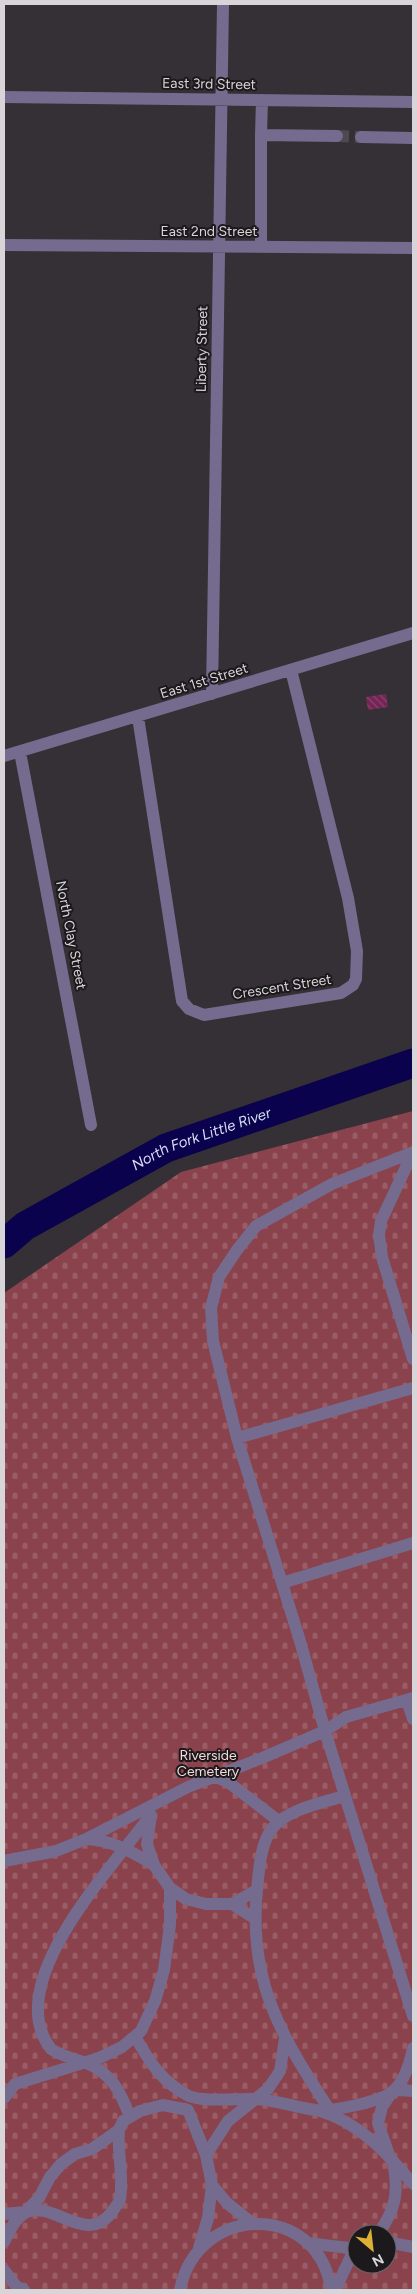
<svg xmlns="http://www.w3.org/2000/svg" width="417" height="2294" viewBox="0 0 417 2294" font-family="Figtree,sans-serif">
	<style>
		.cemetery { fill: url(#cemetery-stones); fill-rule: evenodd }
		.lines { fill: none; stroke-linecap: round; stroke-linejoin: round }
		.river { stroke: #0a024c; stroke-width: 29 }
		.building { fill: url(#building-back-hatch) }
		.minor-tunnel { stroke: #4d494e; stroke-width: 12; stroke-dasharray: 12 6; stroke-linecap: butt }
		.minor { stroke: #756b8f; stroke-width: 12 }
		.labels { text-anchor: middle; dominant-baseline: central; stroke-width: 4; stroke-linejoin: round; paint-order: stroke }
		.street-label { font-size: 14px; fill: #d8d5d9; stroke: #1b191b }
		.park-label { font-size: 14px; fill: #f5d9db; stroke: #1b191b }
		.water-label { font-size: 15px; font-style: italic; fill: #d7def4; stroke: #1b191b }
	</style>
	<defs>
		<pattern id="cemetery-stones" width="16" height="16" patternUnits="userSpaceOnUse" patternTransform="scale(1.25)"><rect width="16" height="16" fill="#8a424c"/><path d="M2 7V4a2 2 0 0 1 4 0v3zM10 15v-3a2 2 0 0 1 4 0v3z" fill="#9a5c65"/></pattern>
		<pattern id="building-back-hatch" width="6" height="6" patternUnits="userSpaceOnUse" patternTransform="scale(1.25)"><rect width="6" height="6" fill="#752555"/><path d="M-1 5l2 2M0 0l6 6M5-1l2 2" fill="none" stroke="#88446d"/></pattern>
	</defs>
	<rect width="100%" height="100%" fill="#353035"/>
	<!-- cemetery -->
	<path class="cemetery" d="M413,1111V2290H4V1293L181,1172ZM357,2234H387V2264H357Z"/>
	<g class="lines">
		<!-- river -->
		<path class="river" id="s1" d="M4,1244L25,1226L166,1148L413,1063"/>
	</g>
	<!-- building -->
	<path class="building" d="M386,694L388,707L368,710L366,697Z"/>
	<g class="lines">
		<!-- minor-tunnel -->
		<path class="minor-tunnel" d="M337,136L361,137"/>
		<!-- minor -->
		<path class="minor" d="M4,97L413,102
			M261,135L262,100
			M361,137L413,138
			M4,245L413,248
			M261,247V135L337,136
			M212,694L223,4
			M138,717L182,1001L189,1009L204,1015L341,993L353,985L356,979L357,951L348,898L291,670
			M20,752L91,1125
			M4,756L413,633
			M413,1152L381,1221L379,1235L382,1257L413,1359
			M411,1153L332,1184L256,1226L237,1250L219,1277L211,1308L213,1341L237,1438L300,1641L325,1731L413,2016
			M237,1438L413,1388
			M282,1583L413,1543
			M407,1700L413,1719
			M213,1776L228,1782L280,1822
			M86,1839C112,1840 132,1852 154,1865
			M4,1861L56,1851L86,1839L188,1787L262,1758L325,1731L346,1717L413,1698
			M170,1888L186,1899L206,1904H232L254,1918
			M257,1890C248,1981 281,2036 329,2109
			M232,1904L257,1890C259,1871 260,1846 271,1830C284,1810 324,1802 345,1796
			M135,2036C148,2060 162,2082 187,2095C200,2103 239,2098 255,2099C275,2100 295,2107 315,2110C331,2112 379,2102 392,2092C404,2083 410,2063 413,2048
			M4,2098L15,2084L99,2058L122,2047L141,2031L155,2001L164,1970L170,1925V1888L154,1865L147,1844L151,1815
			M320,2111C359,2122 389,2155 413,2184
			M130,2117C121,2093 112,2073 86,2063C74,2059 62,2056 51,2049C0,1984 111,1869 150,1816
			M389,2155L378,2123L382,2107L392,2092L400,2090L413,2091
			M4,2214L25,2212L39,2198L50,2177L61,2164L75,2154L92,2149L119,2130L123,2121L140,2111L163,2105L188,2110L206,2155
			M252,2223L227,2203L212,2185L206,2155L228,2121L268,2089L280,2071L285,2038
			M378,2234C396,2209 399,2192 393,2162
			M4,2242C9,2232 16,2216 27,2212C55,2201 86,2246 112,2212C114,2208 119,2204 120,2199C124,2176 117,2153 119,2130
			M387,2242L413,2247
			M307,2243L357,2249
			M199,2248L208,2218L212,2185
			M4,2270L16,2286L24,2290
			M180,2290C197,2203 319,2201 331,2290
			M335,2290L352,2254L357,2252"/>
	</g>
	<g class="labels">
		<!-- street labels -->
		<g class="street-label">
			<text transform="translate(209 84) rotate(1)">East 3rd Street</text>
			<text x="209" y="231">East 2nd Street</text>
			<text transform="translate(202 349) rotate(-89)">Liberty Street</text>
			<text transform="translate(204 681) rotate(-17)">East 1st Street</text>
			<text transform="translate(71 935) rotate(79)">North Clay Street</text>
			<text transform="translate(282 987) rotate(-9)">Crescent Street</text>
		</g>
		<!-- park labels -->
		<g class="park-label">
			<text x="208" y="1755">Riverside<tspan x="208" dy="16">Cemetery</tspan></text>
		</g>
		<!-- water labels -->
		<g class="water-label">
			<text stroke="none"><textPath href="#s1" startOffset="225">North Fork Little River</textPath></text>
		</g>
	</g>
	<!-- border -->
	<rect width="417" height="2294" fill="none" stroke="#d8d5d9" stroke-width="10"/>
	<!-- north arrow -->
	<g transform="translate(372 2249) rotate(152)"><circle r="24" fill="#1b191b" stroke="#676467"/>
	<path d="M0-4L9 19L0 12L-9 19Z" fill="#ddb133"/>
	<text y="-8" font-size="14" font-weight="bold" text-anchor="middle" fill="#d8d5d9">N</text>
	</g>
</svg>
